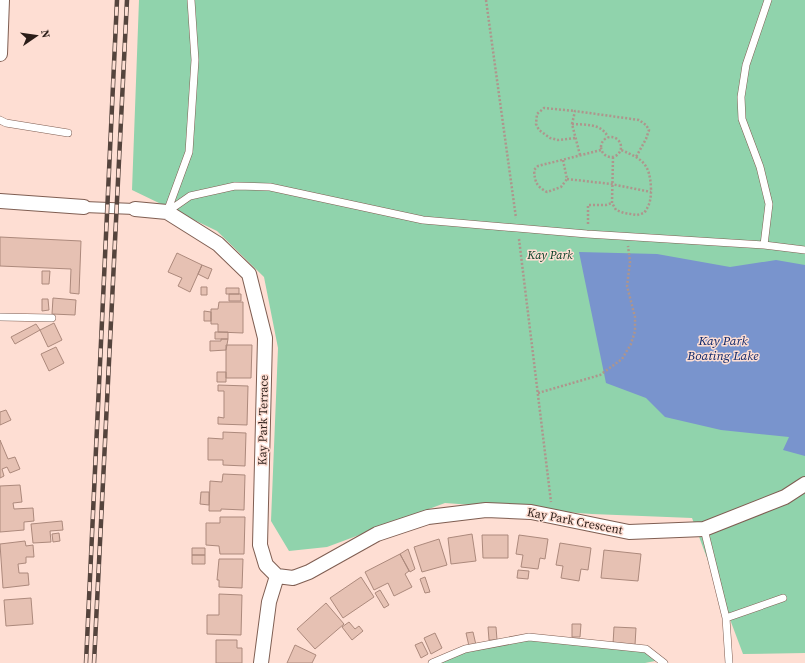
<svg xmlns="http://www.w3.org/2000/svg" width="805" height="663" viewBox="0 0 805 663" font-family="'Source Serif 4',serif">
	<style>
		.green { fill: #90d3ac }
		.water { fill: #7994cd }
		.building { fill: #e6c1b3; stroke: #ac897c }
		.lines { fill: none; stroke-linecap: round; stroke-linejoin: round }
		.service-casing { stroke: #7f5e52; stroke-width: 8 }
		.pedestrian-casing { stroke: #7f5e52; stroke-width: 12 }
		.minor-casing { stroke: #7f5e52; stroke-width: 16 }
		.path { stroke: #ae958c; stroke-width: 2.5; stroke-dasharray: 2 2; stroke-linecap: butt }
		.service { stroke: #fff; stroke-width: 7 }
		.pedestrian { stroke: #fff; stroke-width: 10 }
		.minor { stroke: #fff; stroke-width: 14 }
		.rail-casing { stroke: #55443d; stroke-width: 4.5 }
		.rail { stroke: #feded3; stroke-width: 3; stroke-dasharray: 9; stroke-linecap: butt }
		.labels { text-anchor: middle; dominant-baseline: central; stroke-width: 3; stroke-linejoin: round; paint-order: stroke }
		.park-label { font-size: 12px; font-style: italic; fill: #003a21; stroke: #feded3 }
		.street-label { font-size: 12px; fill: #2b1d18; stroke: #feded3 }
		.water-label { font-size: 13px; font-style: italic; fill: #0d2669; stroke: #feded3 }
	</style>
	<rect width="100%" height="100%" fill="#feded3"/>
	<!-- green -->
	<path class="green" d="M139,0H805V653L743,654L692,518L592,514L445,503L327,547L289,551L271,521L278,348L264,277L217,231L132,190Z
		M529,637L646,649L660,660L645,663H432L465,649Z"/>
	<!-- water -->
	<path class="water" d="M579,252L657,254L730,267L776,260L805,265V456L783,450L789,437L721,430L665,417L646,398L606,383Z"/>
	<!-- building -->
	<path class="building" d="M0,237L81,241L79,294L70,293L71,269L0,266Z
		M177,253L202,265L190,292L178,286L182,278L168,272Z
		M202,265L212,269L208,279L198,274Z
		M42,271H50L49,284H42Z
		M201,287H207V295H201Z
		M226,288H239V294H226Z
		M229,294H241V301H229Z
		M53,298L76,300L75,315L52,314Z
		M42,299H48L49,310L42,311Z
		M219,302H243V333L218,332V324H211V309H218Z
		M204,311L211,312V321H204Z
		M54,323L62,340L48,347L40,330Z
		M36,324L40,330L15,344L11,337Z
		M215,332H228V339H215Z
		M221,339H228L226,350L210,351V341H221Z
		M226,345H252L251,378H226Z
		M56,347L64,363L49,371L41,354Z
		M217,372H226V382H217Z
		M218,385L248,386L247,425L218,424V417L224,418V391H218Z
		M6,410L11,420L0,425V412Z
		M223,432L246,433L245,466L223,465V460H208V438L223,439Z
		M0,440L8,459L15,457L20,469L10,473L7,467L2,469L4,476L0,478Z
		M223,474L245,475L244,510L221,509V511H209L210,481L222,482Z
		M20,485L22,502L13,503L14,509L33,508L34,521L24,522V530L0,532V486Z
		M201,492H209V505L200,504Z
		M220,517H245L244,554H220L219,546L206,545V523H220Z
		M62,521L63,530L50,531L51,542L33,543L31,524Z
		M59,533L60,541L53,542L52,534Z
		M472,534L476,561L451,564L448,538Z
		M482,535H508V558H483Z
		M519,535L548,539L545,559L540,558L538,569L521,567L523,555L516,554Z
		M439,539L447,565L422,572L414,547Z
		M25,541L26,546L33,545L34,557H26V563L18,564L19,573H28L29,585L3,588L0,544Z
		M560,543L591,548L588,570L581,569L579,581L561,578L563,566L556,565Z
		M192,548H205V555H192Z
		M408,549L415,569L410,572L400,554Z
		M604,550L641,554L638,581L601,578Z
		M400,554L409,571L405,574L412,587L394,596L388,583L374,590L365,572Z
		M192,555H205V564H192Z
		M219,559H243L242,588L219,587V580H217Z
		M518,570L529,571L528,579L517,578Z
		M361,577L374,597L343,618L330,598Z
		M425,577L430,592L425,593L420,579Z
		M380,590L389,605L384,608L375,593Z
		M219,594L242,595L241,635L207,634V615H219Z
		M31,598L33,624L6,626L4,600Z
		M326,603L344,624L315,649L297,629Z
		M349,622L355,629L359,626L363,631L352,640L342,627Z
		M572,624H581L580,637H572Z
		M488,627H496L497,640H489Z
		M614,627L636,628L635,645L613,644Z
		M473,632L476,645L469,646L466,633Z
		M435,633L442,648L431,654L424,638Z
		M216,640H237V648H242V663H216Z
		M422,642L428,654L421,658L415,645Z
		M295,645L316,655L312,663H287Z"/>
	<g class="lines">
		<defs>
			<path id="service" d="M0,120L6,123L68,133
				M167,212L190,196L235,186L270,187L423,220L587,234L764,245L805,250
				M167,212L189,152L195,60L191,0
				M764,245L769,204L760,167L742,119L741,97L746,65L768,0
				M0,317L52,318
				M704,529L726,618L729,663
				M726,618L783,598
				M432,663L465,649L529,637L646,649L664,663"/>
			<path id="pedestrian" d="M84,207L135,209"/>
			<path id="minor" d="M0,54L2,0
				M0,201L84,207
				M135,209L167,212L218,244L249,274L265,338L260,545L266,565L277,576
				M277,576L293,578L309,572L377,534L428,517L486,510L531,512L629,532L704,529L785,497L805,484
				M261,663L269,602L277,576"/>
		</defs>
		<!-- service casing -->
		<use href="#service" class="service-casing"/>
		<!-- pedestrian casing -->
		<use href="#pedestrian" class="pedestrian-casing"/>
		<!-- minor casing -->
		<use href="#minor" class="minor-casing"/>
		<!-- path -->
		<path class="path" d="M486,0L516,218
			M572,124L575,111L639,120L646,125L649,130L646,139L636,157
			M601 147a10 10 0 1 1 20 0a10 10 0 1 1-20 0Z
			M575,138L558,140L550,138L539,130L536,124L537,114L544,108L575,111
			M580,155L572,124C586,125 601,123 608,137
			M613,157L612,203L616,210L624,213L637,215L644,213C650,205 651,199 651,189C650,164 643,159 621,150
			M563,160L567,179L561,187L547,192C536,186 535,182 534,170L538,166L601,150
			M567,179L611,184L651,192
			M588,224V205H606L612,203
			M519,239L551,502
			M538,393L600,375L622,359L631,344L635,331V317L627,286L630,262L628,246"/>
		<!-- service -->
		<use href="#service" class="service"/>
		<!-- pedestrian -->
		<use href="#pedestrian" class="pedestrian"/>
		<!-- minor -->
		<use href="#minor" class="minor"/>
		<defs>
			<path id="rail" d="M86,663L117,0
				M94,663L127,0"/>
		</defs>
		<!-- rail casing -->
		<use href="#rail" class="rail-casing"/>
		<!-- rail -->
		<use href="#rail" class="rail"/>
	</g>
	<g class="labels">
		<!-- park labels -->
		<g class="park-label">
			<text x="550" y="255">Kay Park</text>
		</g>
		<!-- street labels -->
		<g class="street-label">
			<text transform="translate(263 420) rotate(-89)">Kay Park Terrace</text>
			<text transform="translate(575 521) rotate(11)">Kay Park Crescent</text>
		</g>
		<!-- water labels -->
		<g class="water-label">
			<text x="723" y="340">Kay Park<tspan x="723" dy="15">Boating Lake</tspan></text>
		</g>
	</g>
	<!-- north arrow -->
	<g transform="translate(36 36) rotate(77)" stroke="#feded3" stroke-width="3" paint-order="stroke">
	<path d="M0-3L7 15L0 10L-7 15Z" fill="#2b1d18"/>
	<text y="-6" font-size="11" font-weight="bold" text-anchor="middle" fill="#2b1d18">N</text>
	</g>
</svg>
